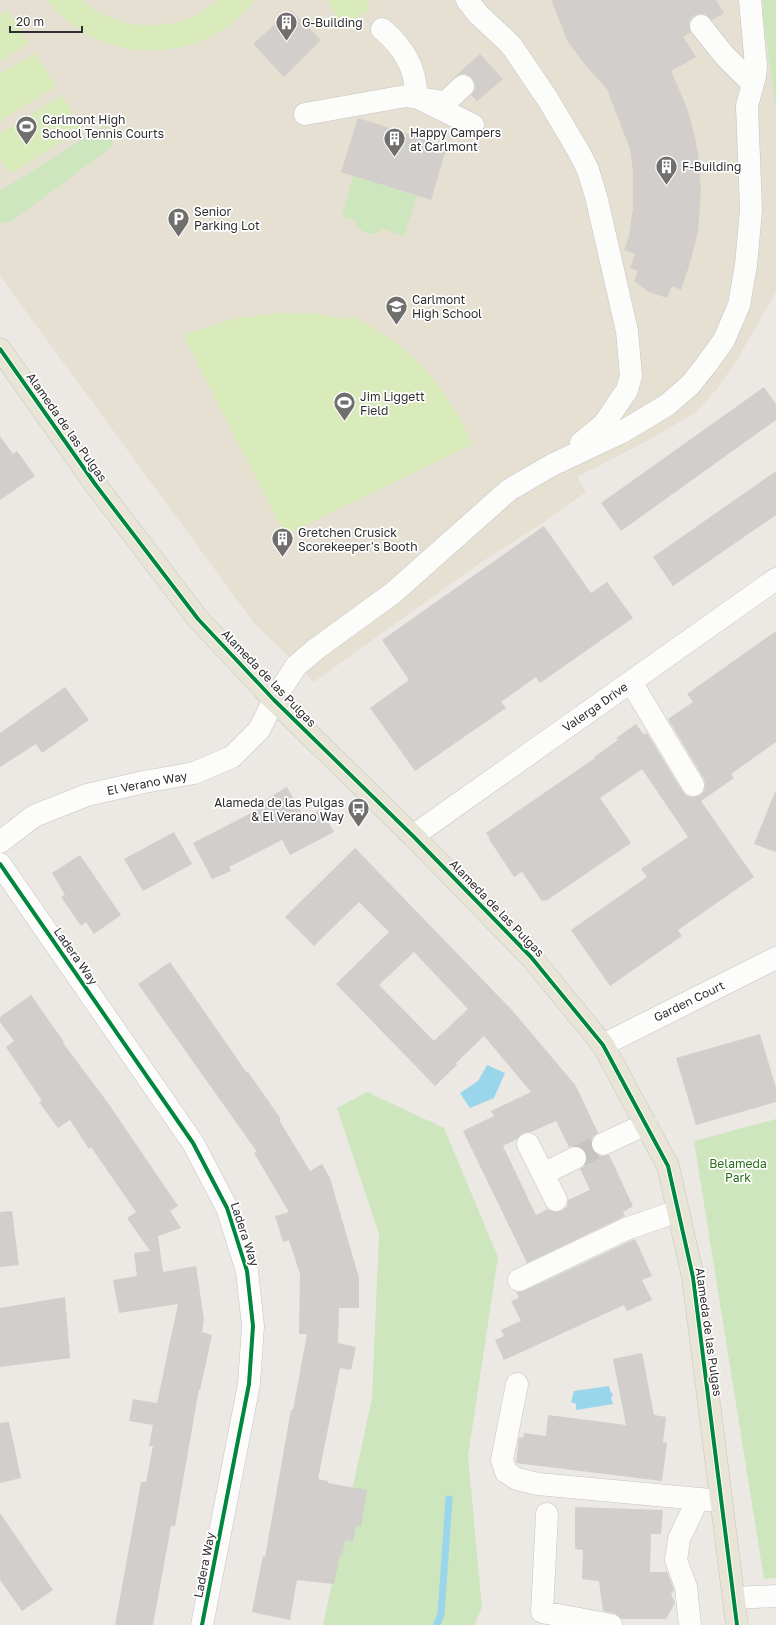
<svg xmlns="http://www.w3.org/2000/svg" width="776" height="1625" viewBox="0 0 776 1625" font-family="'Golos Text',sans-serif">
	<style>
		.education { fill: #e6e0d3 }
		.green { fill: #cee6be }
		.pitch { fill: #d9eabb }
		.water { fill: #99d6ec }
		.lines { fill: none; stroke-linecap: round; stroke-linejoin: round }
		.stream { stroke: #99d6ec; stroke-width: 7 }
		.building { fill: #d1cecb; fill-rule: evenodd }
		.minor-tunnel { stroke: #c6c3c0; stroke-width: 22; stroke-dasharray: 22 11; stroke-linecap: butt }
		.minor-casing { stroke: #c5c4c5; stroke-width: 23 }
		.major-casing { stroke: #c6c5c4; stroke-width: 23 }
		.minor { stroke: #fcfcfb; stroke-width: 22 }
		.major { stroke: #e8e4d6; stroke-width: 22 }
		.cycleway-casing { stroke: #fff; stroke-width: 6 }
		.cycleway { stroke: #00873e; stroke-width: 4 }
		.labels { text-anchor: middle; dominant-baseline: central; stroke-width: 3.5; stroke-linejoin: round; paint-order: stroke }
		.poi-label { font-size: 12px; fill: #2e2e2e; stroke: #fff; text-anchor: start }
		.street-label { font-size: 12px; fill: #2e2e2e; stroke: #fff }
		.park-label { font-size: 12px; fill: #2c6e1b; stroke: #fff }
	</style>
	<rect width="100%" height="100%" fill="#ece8e4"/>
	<!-- education -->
	<path class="education" d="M0,0H763V17L776,110V292L737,360L717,389L695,413L647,441L577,477L586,492L541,524L477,565L314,682L254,623L0,276Z"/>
	<!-- green -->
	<path class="green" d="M763,0H776V110L763,17Z
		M107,124L113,146L12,221L0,223V191Z
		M353,176L417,196L404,236L382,229C372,239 358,232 354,220L342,216Z
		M367,1092L444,1128L498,1257L468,1456L482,1608L474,1625H323L372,1398L379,1234L337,1108Z
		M776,1119V1578L764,1579L694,1141Z"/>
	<!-- pitch -->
	<path class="pitch" d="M47,0H82L94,10L109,17L125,23L146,26L175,23L191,18L220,0H255C243,17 226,29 208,38C151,64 86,49 47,0Z
		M327,0H365L371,9L344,27Z
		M8,10L29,43L0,62V15Z
		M35,53L56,87L0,121V74Z
		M62,95L82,129L10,174L0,159V134Z
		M280,313L317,314L350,320L349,315C370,325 391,337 408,353C435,375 458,413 473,444L285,535L183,335L233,319Z"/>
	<!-- water -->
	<path class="water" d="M487,1065L505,1073L494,1098L470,1108L460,1093L478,1081Z
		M609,1386L610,1391L613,1394L611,1398L613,1404L576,1410V1404L571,1402L574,1391Z"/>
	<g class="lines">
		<!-- stream -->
		<path class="stream" d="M437,1625L441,1614L449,1499"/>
	</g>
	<!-- building -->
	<path class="building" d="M551,0H716L724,13L712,20L705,14H699L693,16L689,22L691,32L683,37L696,57L671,71L687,108L694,133L698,153L701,190L698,232L690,263L681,290L672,286L667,298L649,292L634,281L638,271L630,268L635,254L624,250L629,237L633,208V172L630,149L607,89L585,65L568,42Z
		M291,10L321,40L284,77L253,44Z
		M480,54L503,79L477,101L471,95L475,89V84L472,78L466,74H461L454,77Z
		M358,118L447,146L431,200L341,172Z
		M764,387L776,404V420L621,531L601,503Z
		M0,436L13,454L17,451L35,476L0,500Z
		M776,471V515L673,586L653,557Z
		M544,526L591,593L607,582L633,618L540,683L536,677L501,702L506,708L415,771L370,708L409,680L382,640Z
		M776,631V742L731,774L734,778L701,801L754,877L678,930L682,936L610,986L571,930L647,877L641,869L688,837L642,769L600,798L631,843L546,901L545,900L542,901L522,872L514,877L489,839L490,838L486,833L595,758L594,757L618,740L616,738L636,724L644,735L647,733L683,792L687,796L693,797L700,795L704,791L705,784L704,779L668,719L693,702L687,694Z
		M65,687L89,720L42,753L36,744L0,767V733Z
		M287,787L305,819L321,809L334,832L290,855L282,840L229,867L231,871L212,879L193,843L263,807L260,803Z
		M775,792H776V852L754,844Z
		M174,832L192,864L143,891L124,859Z
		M355,848L512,1010L576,1086L598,1133L593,1137L591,1143L592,1150L596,1154L602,1156L609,1155L633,1206L623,1212L625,1216L527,1263L463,1131L494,1116L491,1111L531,1092L484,1036L456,1063L457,1065L435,1086L336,984L389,932L359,902L314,946L285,917ZM414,952L468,1009L434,1041L379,985ZM556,1121L569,1147L575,1146L582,1147L586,1153L587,1158L586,1165L580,1169L590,1190L568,1200L567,1207L561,1211L555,1212L548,1209L536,1215L503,1146L517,1139L523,1133L531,1132Z
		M80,855L121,915L94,934L86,922L81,926L61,897L65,895L52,873Z
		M170,962L247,1073L248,1072L281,1119L279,1120L310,1171L322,1164L330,1178L359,1278V1308H339L338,1343L356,1347L351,1370L340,1368L318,1479L328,1481V1483L367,1490L361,1527L356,1526L353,1542L345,1540L342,1556L340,1555L334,1584L297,1580L290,1620L252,1612L263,1556L265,1557L291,1410H293L307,1334H299L300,1274L289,1240L283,1242L275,1216L289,1212L254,1153L257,1152L138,984Z
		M31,995L64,1042L63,1043L108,1103L178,1206L170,1211L181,1228L158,1236L163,1272L196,1266L204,1319L202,1332L212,1335L200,1390L199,1389L175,1526H171L153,1625H115L141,1482H146L153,1446H149L153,1425L129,1421L133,1399L157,1403L178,1304L119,1313L113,1280L137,1276L134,1253L150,1251L127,1218L136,1212L91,1147L89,1149L70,1120L58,1128L39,1102L42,1101L6,1047L14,1041L0,1022V1017Z
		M760,1034L776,1088V1102L696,1125L676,1058Z
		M12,1211L19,1265L0,1267V1212Z
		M635,1239L652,1276L642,1280L652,1300L627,1311L624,1305L504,1360L495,1340L504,1336L501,1330L521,1321L511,1301L519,1298L516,1292L524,1291Z
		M65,1297L70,1358L0,1367V1308Z
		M642,1353L654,1415L666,1417L663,1442L667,1443L662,1481L516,1463L519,1437L523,1438L524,1433L546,1436L548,1415L626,1425L613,1359Z
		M9,1422L21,1478L0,1483V1423Z
		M575,1507L663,1510L661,1534H651L650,1572H667L674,1590L671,1594L675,1603L666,1619H622L614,1613L603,1611L599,1581L582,1579L583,1550L575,1549Z
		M0,1513L53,1590L22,1611L0,1580Z"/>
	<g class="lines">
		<!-- minor-tunnel -->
		<path class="minor-tunnel" d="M575,1158L603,1144"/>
		<defs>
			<path id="minor" d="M467,0L478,14L511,45L547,98L579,152L588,170L596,196L627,331L631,376L627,390L604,424L581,443
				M701,26L724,55L752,83
				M382,29C402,46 417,69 416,97L473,125
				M305,114L406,96L443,102L448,100L463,86
				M631,682L693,785
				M413,836L776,579
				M0,842L34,816L87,795L144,782L194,773L232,757L259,730L274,700L296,666L316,649L393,593L509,490L552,465L622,432L667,405L690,385L706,365L724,340L739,305L746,265L751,210L747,106L755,76L756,66L750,0
				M0,864L193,1143L227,1208L247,1271L253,1326L249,1384L202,1625
				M603,1045L776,958
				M528,1144L556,1200
				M603,1144L646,1124
				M543,1174L575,1158
				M519,1280L626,1229L678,1211
				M517,1384L502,1460L506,1472L517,1479L538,1484L721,1501
				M547,1514L542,1612L611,1625
				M734,1598L776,1596
				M690,1625L686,1587L676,1560L679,1539L698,1499"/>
			<path id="major" d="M0,349L95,484L198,619L274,700L413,836L531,957L603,1045L668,1166L693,1277L737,1625"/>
		</defs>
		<!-- minor casing -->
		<use href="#minor" class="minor-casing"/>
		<!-- major casing -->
		<use href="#major" class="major-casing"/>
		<!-- minor -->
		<use href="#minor" class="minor"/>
		<!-- major -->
		<use href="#major" class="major"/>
		<defs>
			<path id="cycleway" d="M0,349L95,484L198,619L274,700L413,836L531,957L603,1045L668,1166L693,1277L737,1625
				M0,864L193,1143L227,1208L247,1271L253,1326L249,1384L202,1625"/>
		</defs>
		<!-- cycleway casing -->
		<use href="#cycleway" class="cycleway-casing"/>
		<!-- cycleway -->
		<use href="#cycleway" class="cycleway"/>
	</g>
	<!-- icons -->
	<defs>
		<symbol id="building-pin" viewBox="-11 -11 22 30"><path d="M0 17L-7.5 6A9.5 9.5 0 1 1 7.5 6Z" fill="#706f6e" stroke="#fff"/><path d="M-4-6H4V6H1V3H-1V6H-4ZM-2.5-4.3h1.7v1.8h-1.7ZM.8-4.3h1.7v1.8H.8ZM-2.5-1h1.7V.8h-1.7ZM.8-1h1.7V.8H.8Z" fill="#fff"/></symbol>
		<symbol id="stadium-pin" viewBox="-11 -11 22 30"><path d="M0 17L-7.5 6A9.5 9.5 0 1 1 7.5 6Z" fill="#706f6e" stroke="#fff"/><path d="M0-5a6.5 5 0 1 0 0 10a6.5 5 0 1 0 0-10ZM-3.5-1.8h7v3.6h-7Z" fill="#fff"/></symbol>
		<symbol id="parking-pin" viewBox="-11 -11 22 30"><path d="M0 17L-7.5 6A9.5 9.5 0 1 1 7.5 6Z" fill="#706f6e" stroke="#fff"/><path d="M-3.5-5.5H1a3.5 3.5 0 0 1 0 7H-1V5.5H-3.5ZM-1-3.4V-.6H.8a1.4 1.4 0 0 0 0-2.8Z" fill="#fff"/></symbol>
		<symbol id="school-pin" viewBox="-11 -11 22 30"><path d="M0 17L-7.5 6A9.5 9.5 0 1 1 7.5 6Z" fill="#706f6e" stroke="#fff"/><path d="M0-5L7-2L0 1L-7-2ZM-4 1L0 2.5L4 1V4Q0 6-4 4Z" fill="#fff"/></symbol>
		<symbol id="bus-pin" viewBox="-11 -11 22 30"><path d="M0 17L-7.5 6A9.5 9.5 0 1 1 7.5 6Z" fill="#706f6e" stroke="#fff"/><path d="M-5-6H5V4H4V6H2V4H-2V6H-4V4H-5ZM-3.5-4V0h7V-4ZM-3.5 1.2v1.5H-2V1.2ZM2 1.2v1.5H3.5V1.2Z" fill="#fff"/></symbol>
	</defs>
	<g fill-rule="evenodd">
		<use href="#building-pin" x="274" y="10" width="25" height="34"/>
		<use href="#stadium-pin" x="14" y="114" width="25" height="34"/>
		<use href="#building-pin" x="382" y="126" width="25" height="34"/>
		<use href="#building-pin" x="654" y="154" width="25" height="34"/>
		<use href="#parking-pin" x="166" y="206" width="25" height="34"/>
		<use href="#school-pin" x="384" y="294" width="25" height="34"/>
		<use href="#stadium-pin" x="332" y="390" width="25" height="34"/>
		<use href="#building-pin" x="270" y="526" width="25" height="34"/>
		<use href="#bus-pin" x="346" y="796" width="25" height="34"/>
	</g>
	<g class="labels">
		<!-- poi labels -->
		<g class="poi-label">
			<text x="302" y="22">G-Building</text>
			<text x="42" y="119">Carlmont High<tspan x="42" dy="14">School Tennis Courts</tspan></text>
			<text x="410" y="132">Happy Campers<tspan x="410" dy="14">at Carlmont</tspan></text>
			<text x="682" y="166">F-Building</text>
			<text x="194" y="211">Senior<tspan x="194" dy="14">Parking Lot</tspan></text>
			<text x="412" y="299">Carlmont<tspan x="412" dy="14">High School</tspan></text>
			<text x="360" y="396">Jim Liggett<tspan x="360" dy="14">Field</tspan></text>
			<text x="298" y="532">Gretchen Crusick<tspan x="298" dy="14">Scorekeeper's Booth</tspan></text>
			<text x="344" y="802" text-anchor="end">Alameda de las Pulgas<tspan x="344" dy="14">&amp; El Verano Way</tspan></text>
		</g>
		<!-- street labels -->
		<g class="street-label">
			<text transform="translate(67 427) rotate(55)">Alameda de las Pulgas</text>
			<text transform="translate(269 678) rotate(46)">Alameda de las Pulgas</text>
			<text transform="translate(595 707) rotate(-35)">Valerga Drive</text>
			<text transform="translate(147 783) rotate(-11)">El Verano Way</text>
			<text transform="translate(497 908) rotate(46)">Alameda de las Pulgas</text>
			<text transform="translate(76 956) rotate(55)">Ladera Way</text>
			<text transform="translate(689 1001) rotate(-26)">Garden Court</text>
			<text transform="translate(245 1234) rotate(72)">Ladera Way</text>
			<text transform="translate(709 1332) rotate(82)">Alameda de las Pulgas</text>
			<text transform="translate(204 1565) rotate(-79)">Ladera Way</text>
		</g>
		<!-- park labels -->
		<g class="park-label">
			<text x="738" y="1163">Belameda<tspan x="738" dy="14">Park</tspan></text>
		</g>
	</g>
	<!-- scale -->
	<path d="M10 26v6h72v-6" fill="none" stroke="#2e2e2e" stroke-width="2"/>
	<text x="16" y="26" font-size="12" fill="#2e2e2e" stroke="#ffffff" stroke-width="3" paint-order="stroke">20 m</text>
</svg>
